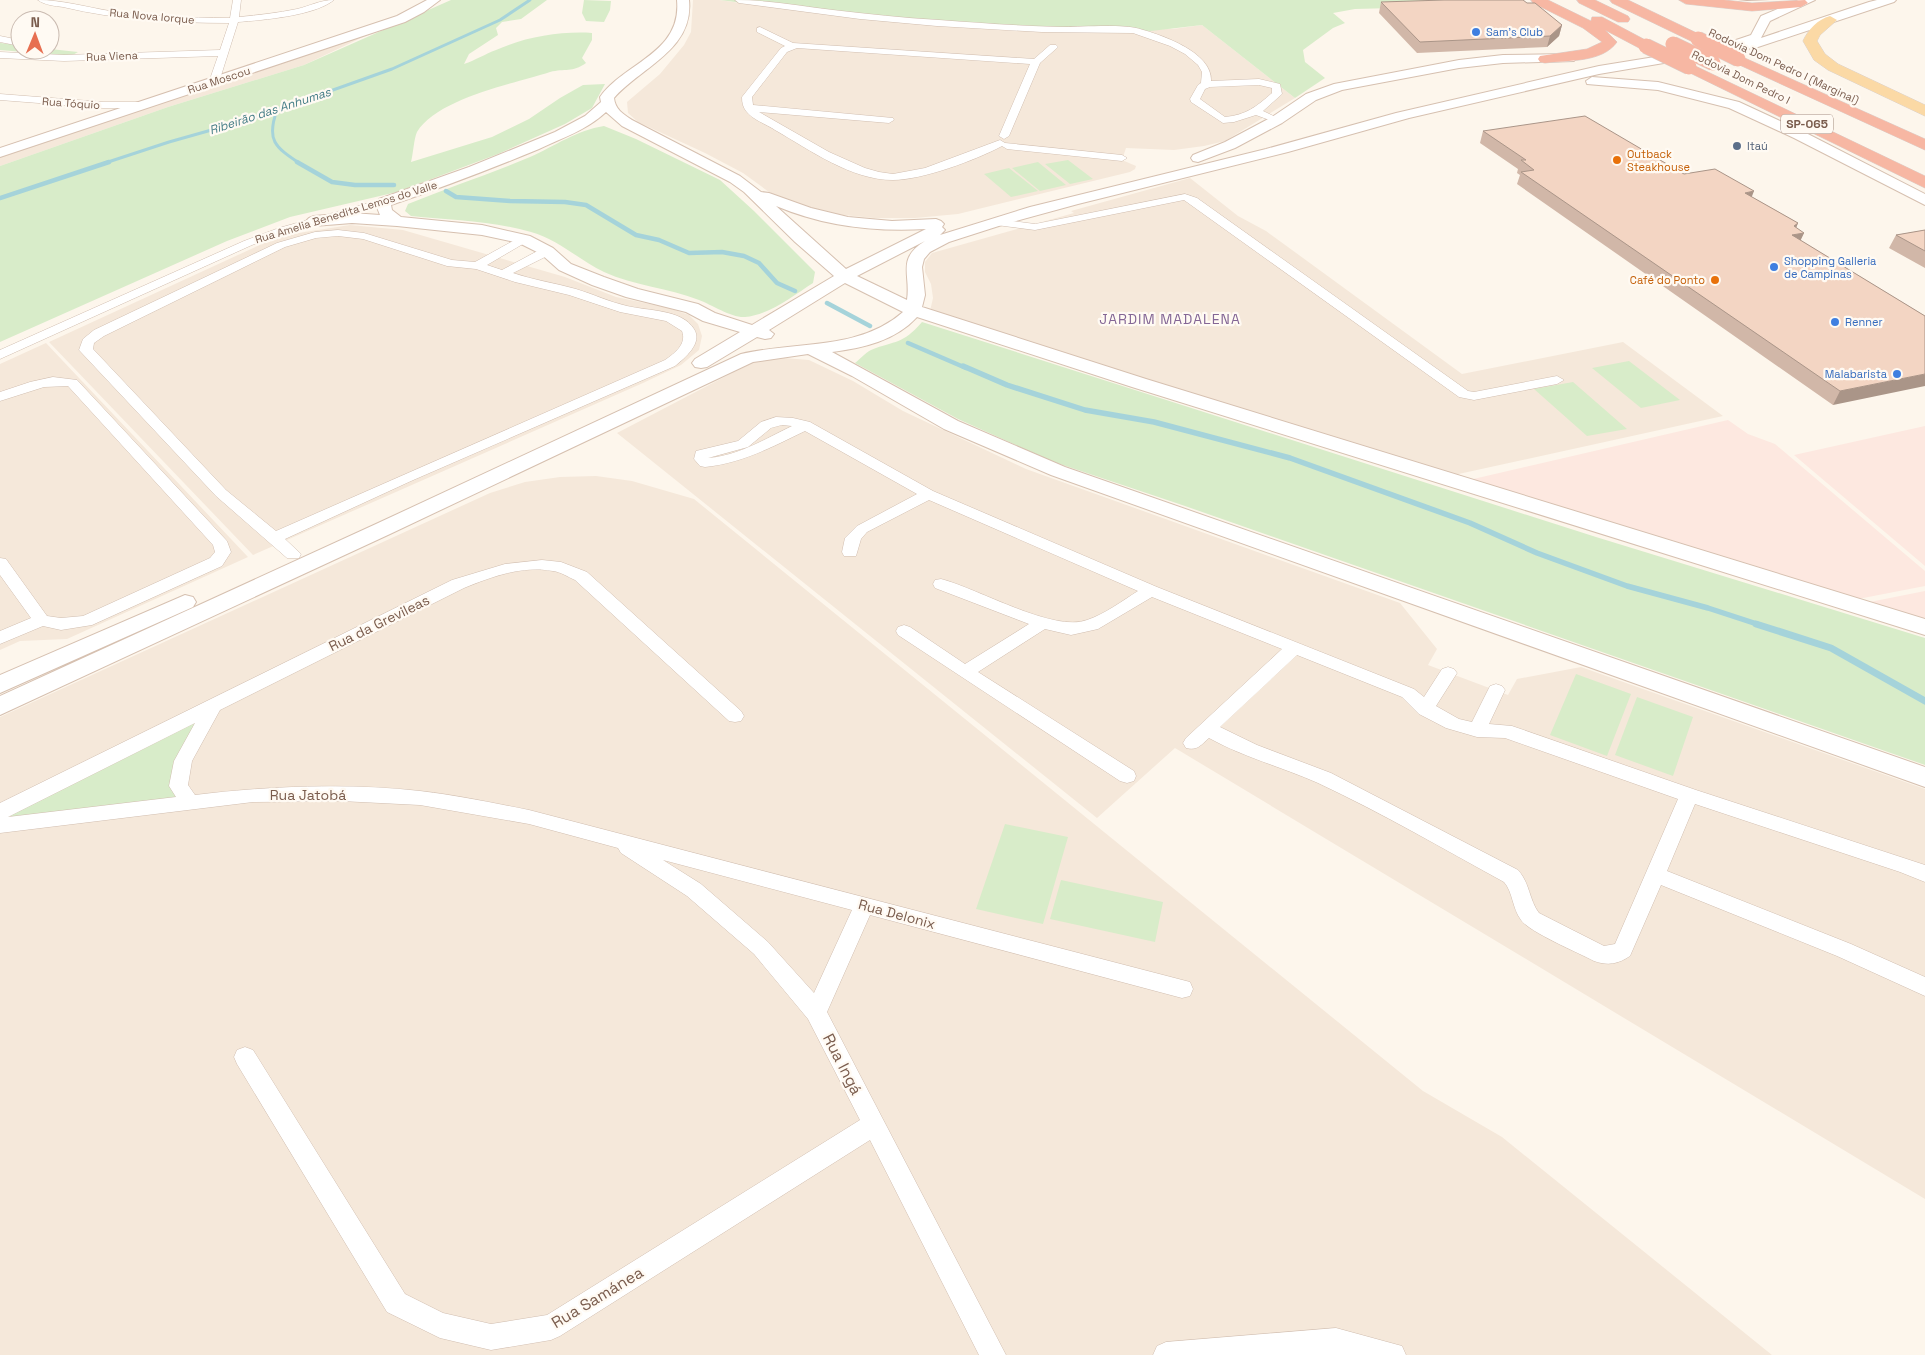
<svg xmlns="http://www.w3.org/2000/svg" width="1925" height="1355" font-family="'Space Grotesk',sans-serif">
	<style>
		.residential { fill: #f5e8da }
		.commercial { fill: #fde8e0 }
		.green { fill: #d8ecc9 }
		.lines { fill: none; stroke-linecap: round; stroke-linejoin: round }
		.stream-far3 { stroke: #a5d3da; stroke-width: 3 }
		.stream-far2 { stroke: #a5d3da; stroke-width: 4.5 }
		.stream-far1 { stroke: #a5d3da; stroke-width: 5.5 }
		.stream { stroke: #a5d3da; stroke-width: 7 }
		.street-casing { stroke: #d1beb0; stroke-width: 1 }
		.secondary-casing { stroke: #d6c0b0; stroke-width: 2 }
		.primary-casing { stroke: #dad1cd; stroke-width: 1 }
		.highway-casing { stroke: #dad1cd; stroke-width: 1 }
		.street { fill: #fff; fill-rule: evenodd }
		.secondary { fill: #fff; fill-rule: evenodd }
		.primary { fill: #fbd9a5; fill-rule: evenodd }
		.highway { fill: #f7b7a3; fill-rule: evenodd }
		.highway-bridge-casing { stroke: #dad1cd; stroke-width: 16; stroke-linecap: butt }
		.highway-bridge { stroke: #f7b7a3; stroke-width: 15 }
		.wall { fill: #d1b7a8 }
		.shaded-wall { fill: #aa9588 }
		.building { fill: #f3d5c3; stroke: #aa9588 }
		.shop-dot { fill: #3f7fe0; stroke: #fffaf3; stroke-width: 2 }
		.service-dot { fill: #5c6f8a; stroke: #fffaf3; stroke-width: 2 }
		.food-dot { fill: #e8710a; stroke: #fffaf3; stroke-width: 2 }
		.labels { text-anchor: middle; stroke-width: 4.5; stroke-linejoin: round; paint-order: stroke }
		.far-street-label { font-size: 11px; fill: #7a5c4d; stroke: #fffaf3 }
		.far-shop-label { font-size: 11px; fill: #366cbe; stroke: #fffaf3; text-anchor: start }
		.far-service-label { font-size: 11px; fill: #4e5e75; stroke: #fffaf3; text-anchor: start }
		.far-food-label { font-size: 11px; fill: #c56008; stroke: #fffaf3; text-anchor: start }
		.far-water-label { font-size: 12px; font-style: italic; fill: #437c86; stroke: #fffaf3 }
		.shield { fill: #fffaf3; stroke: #a28b7f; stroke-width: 1 }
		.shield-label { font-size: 12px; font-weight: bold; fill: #7a5c4d }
		.far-quarter-label { font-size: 14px; letter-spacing: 1px; fill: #846695; stroke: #fffaf3 }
		.street-label { font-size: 14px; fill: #7a5c4d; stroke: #fffaf3 }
		.near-street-label { font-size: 16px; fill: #7a5c4d; stroke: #fffaf3 }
	</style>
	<rect width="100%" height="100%" fill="#fdf6ec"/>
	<path class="residential" d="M693 0H719L755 5 1173 29 1202 25 1295 98 1225 141 1204 146 1174 150 1126 148 1122 160 1136 166 1135 169 1130 172 958 214 915 218H874L834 214 799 205 769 192 743 173 705 153 638 122 628 113 627 102 660 74 684 45 691 32Z
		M420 10 304 65 168 107 0 166V155Z
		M1190 178 1238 216 1266 231 1462 374 1623 342 1723 416 1454 475 1152 382 930 311 933 298 931 284 925 272V262L932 253 1074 213 1071 211Z
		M350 225 403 230 565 277 616 297 669 308 689 315 698 324 702 336 699 350 681 365 643 383 253 555 49 342 264 243 292 234Z
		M46 343 248 557 67 639 20 641 0 650V364Z
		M772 357 809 360 853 381 903 411 1026 469 1400 603 1437 649 1428 665 1508 695 1517 679 1581 667 1925 789V1199L1175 748 1097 818 617 433 755 361Z
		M596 476 632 481 694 499 1423 1091 1502 1137 1772 1355H0V717L490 493 525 482 560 477Z"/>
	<path class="commercial" d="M1728 420 1748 434 1775 444 1925 571V586L1858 599 1469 480Z
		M1925 426V566L1794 455Z
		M1925 591V619L1870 602Z"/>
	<path class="green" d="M451 0H547L521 19 502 22 496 28 498 35 469 54 464 64C476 60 485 54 496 50 525 37 561 31 592 33V40L582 58 586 63C572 73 565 68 550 72 513 84 438 98 417 132 414 138 413 155 411 162L492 137 529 119 560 98 583 85 605 84 592 108 565 124 498 154 397 192 290 217 227 241 0 342V166L168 107 304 65Z
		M584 0 611 1 610 10 604 22 586 21 582 13Z
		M720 0H1525L1509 5 1355 9 1333 13 1345 23 1333 28 1303 50 1305 62 1325 78 1295 98 1202 25 1134 33 1054 31 881 21Z
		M0 43 20 45V50L50 49 78 52 71 56 0 50Z
		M604 126 636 139 720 180 754 211 815 272 813 283C793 296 769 315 745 317 732 318 712 305 699 300 669 288 634 286 604 272 579 260 559 240 531 232 492 221 451 220 411 216L405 211 408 204C449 187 490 174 530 157 555 146 577 130 604 126Z
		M1068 160 1093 179 1070 184 1045 164Z
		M1038 162 1066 185 1040 191 1012 168Z
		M1009 168 1038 191 1011 197 984 174Z
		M922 322 1596 537 1925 638V765L1185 506 1051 461 958 419 855 363C860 359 865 353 871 350 896 340 902 345 922 322Z
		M1629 361 1680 400 1641 408 1592 368Z
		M1573 382 1627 429 1587 436 1534 389Z
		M1576 674 1631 694 1607 756 1550 735Z
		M1637 697 1693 717 1673 776 1615 755Z
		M201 718 177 758 170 787 177 798 0 820Z
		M1005 824 1068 837 1043 924 976 909Z
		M1061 880 1163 902 1155 942 1050 919Z"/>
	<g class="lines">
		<path class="stream-far3" d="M277 110C266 140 275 147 299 163
			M105 163 169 142 254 118 392 69 500 20 530 0"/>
		<path class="stream-far2" d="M297 162 332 182 355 185H394
			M446 191 456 197 510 201 565 202 586 205 636 235 659 240 689 253 722 252 744 256 759 263 777 283 795 291
			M0 198 109 162
			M827 303 870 326
			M908 343 966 368"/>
		<path class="stream-far1" d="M963 366 1007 385 1085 410 1154 422 1290 458 1470 523 1537 553 1627 586 1708 608 1760 625"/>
		<path class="stream" d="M1756 624 1831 648 1925 701"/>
		<g class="street-casing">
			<path id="street" d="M38 0C62 0 86 7 110 11 149 16 189 18 228 18H230L233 0H241L239 17C258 15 278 13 297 9 310 6 320 0 334 0 314 16 263 20 238 22L219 82 214 85 209 82 218 56 64 61 0 58V52L64 55 220 50 229 23C173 23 117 20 63 7 55 6 44 5 38 0Z
				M735 0C768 0 800 6 833 10 868 14 903 18 939 20 979 23 1020 26 1060 27 1080 27 1118 24 1136 28 1160 34 1213 52 1211 81L1259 79 1280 84 1282 94 1263 111 1282 120 1277 123 1256 115 1234 122 1223 123 1191 102 1190 99 1198 85 1201 83 1202 72 1198 65 1185 54 1170 46 1133 33 1042 32 937 26 860 19 739 3ZM1259 85 1272 88V93C1256 107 1246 115 1225 117L1200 99 1205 89 1210 87Z
				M760 27 793 43 1034 59 1050 45H1056L1058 47 1040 63 1009 136 1004 139 999 136 1030 64 797 48 787 52 752 97 753 105 893 118 894 120 889 123 759 112 829 152 865 168 879 172 893 174 925 168 1000 140 1005 143 1122 155 1127 158 1122 161 1007 149 1002 146C976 160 922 180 893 180 851 180 810 150 775 130 766 124 753 120 746 111 743 107 742 103 742 97L781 48 785 46 757 32V28Z
				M0 36 20 40V46L0 42Z
				M0 94 103 102H141L146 105 141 108H103L0 100Z
				M1185 194 1197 198 1468 391 1474 392 1557 376 1564 380 1557 384 1474 400 1459 397 1184 200 1035 230 996 225 990 222 996 219 1035 224Z
				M384 199 388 200 390 202 388 204 287 232 252 245 0 359V350L244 241 279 228Z
				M338 230 364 233 452 260 475 262 520 237H528L530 239 528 241 487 265 502 270 543 248H551L553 251 551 254 513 273C533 280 555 283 576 289 593 294 609 302 627 306 647 311 682 309 694 329 703 343 685 358 675 366L411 481 285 539 301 554 299 558H287L216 496 79 350 83 339 94 330 277 243 315 232ZM338 236 363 239 447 266 476 269 515 282 569 295 620 312 666 321 682 331C687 344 675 353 665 360L276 531 226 490 93 349 94 343 104 336 285 247 316 238Z
				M53 377 77 380 227 541 231 552 222 566 92 625 61 630 43 626 0 644V631L31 618 0 575V558L6 559 47 616 61 618 83 616 210 558 215 552 213 545 68 386 44 387 0 401V392L30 382Z
				M776 417 793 418 810 422 933 491 1157 587 1414 689 1424 697 1442 669 1448 667 1454 669 1457 673 1436 706 1459 719 1472 722 1490 686 1496 684 1502 686 1505 690 1489 724 1512 726 1696 790 1925 865V882L1900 872 1695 804 1667 871 1851 944 1925 977V996L1837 956 1661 885 1630 956C1618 964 1608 966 1594 961 1579 953 1529 932 1521 920 1512 908 1513 892 1504 882 1442 848 1382 813 1318 783 1282 767 1243 757 1209 738 1201 745 1197 751 1186 748L1183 743 1186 738 1282 649 1152 597 1098 629 1071 635 1045 629 978 672 1134 771 1136 776 1134 781 1127 783 1120 781 898 635 896 631 898 627 904 625 910 627 965 664 1029 624 935 588 933 584 935 580 941 579C977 588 1054 633 1087 620 1105 614 1122 601 1138 591L929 500 867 532 861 539 856 556H844L842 552 845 538 857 526 917 494 805 431C772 447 742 463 705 467L700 466 694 459 696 451 738 441 761 422ZM782 425 792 426C765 439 738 456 708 458L748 447 771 428ZM1297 655 1402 697 1419 714 1446 728 1477 737 1505 738 1678 799 1615 944 1604 946 1539 913C1529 900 1530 883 1518 870L1331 773 1257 745 1220 727Z
				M542 560 561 562 587 572 741 711 744 716 741 721 735 722 729 721 575 580C568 577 561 572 553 571 523 565 491 577 464 588L220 710 192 761 188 785 195 795C269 786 346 783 420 791 456 795 493 803 529 810L1190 982 1193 989 1190 996 1182 998 870 915 827 1012 1006 1355H979L870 1140 560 1336 551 1340 491 1350 440 1338 387 1312 237 1064 234 1057 237 1050 245 1047 253 1050 405 1294 443 1313 491 1324 547 1315 860 1120 808 1019 754 954 687 896 621 853 618 848 529 824 420 805 341 801 253 802 0 833V803L452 580 505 564ZM195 723 174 761 169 786 176 797 8 817ZM663 860 852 910 814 993 768 942 701 884Z
				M1336 1328 1402 1346 1406 1355H1153L1157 1346 1166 1342Z"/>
		</g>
		<g class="secondary-casing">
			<path id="secondary" d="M427 0H440L424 12 405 22 0 157V148L397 16Z
				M677 0H689C694 50 641 67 614 98 615 109 623 114 632 120L740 176 761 192 769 193 811 208 848 217 892 221 936 219 941 221 944 224 942 227 945 230 940 235 1030 207 1266 149 1396 113 1599 66 1735 44 1736 40 1751 35 1761 16 1799 0H1815L1770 21 1761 38 1869 2 1877 0H1896L1894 2 1758 47 1599 74 1409 118 1288 152 1078 204 1005 224 949 242 930 252 924 259 922 267 925 295 922 307 1146 379 1925 619V635L1132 387 917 317C895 341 863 348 832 352L958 421 1065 467 1925 767V787L1051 475 944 429 852 376 808 354 753 362 390 534 0 715V696L376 524 741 354C795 341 859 351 903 312L845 283 769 330 774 334 771 338 765 339 757 337 707 367 701 368 695 367 692 363 695 359 740 332 703 321 686 312 626 297 592 285 559 270 541 254 519 243 482 235 397 226 352 223 314 226 309 224 306 221 309 218 314 216 352 213 380 215 376 205 379 199 469 167 555 132 585 116 601 102 600 97C625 62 682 53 677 0ZM606 112 622 126 730 182 744 192 795 242 834 276 752 325 715 313 698 304 638 289 604 277 571 264 553 248 530 236 482 225 401 217 392 210 391 205C441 188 491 169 539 149 562 138 587 130 606 112ZM776 206C823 226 875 232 926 229L846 269ZM925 241C896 259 911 274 907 300L857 276Z
				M1570 54 1576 58 1574 61 1503 63 1459 68 1342 90 1316 100 1282 123 1235 148 1198 162 1193 161 1191 158 1193 155 1225 142 1272 117 1306 94 1334 84 1459 60 1503 55Z
				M1592 77 1658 82 1739 102 1804 132 1925 194V205L1794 138 1729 108 1658 90 1587 84 1586 81Z
				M185 595 193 597 196 602 193 607 0 693V675Z"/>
		</g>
		<g class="primary-casing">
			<path id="primary" d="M1830 16 1837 20 1820 35 1817 41 1825 54 1838 64 1925 105V116L1828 70 1814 60 1803 41C1808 30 1818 19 1830 16Z"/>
		</g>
		<g class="highway-casing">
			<path id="highway" d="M1531 0H1548L1591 21 1592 17H1602L1651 43 1653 46 1651 49H1641L1605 30 1617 42C1602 63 1568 60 1545 63L1540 62 1538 59 1540 56 1587 49 1602 42 1583 28 1533 3Z
				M1577 0H1595L1628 16 1630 19 1628 22H1618L1579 3Z
				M1610 0H1628L1703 36 1705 39 1698 43 1693 42 1612 3Z
				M1679 0H1724L1752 3 1805 0 1808 3 1801 7 1752 11 1686 4Z
				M1738 55 1925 139V150L1733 62 1731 59 1733 56Z
				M1689 63 1925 176V188L1684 70 1682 67 1684 64Z"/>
		</g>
		<use href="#street" class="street"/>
		<use href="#secondary" class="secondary"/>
		<use href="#primary" class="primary"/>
		<use href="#highway" class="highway"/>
		<g class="highway-bridge-casing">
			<path id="highway-bridge" d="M1698 39 1738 59
				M1673 44 1713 63
				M1646 46 1689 67"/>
		</g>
		<use href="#highway-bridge" class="highway-bridge"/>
	</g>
	<path class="wall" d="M1738 0H1770L1747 1Z
		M1381 2 1527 3 1562 25 1559 36 1547 47 1417 53 1379 13Z
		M1483 131 1684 174 1752 197 1798 223 1796 228 1804 233 1800 240 1925 316 1833 405 1517 184 1520 175 1517 173 1518 169 1480 143Z
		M1925 230V268L1889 248 1896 235Z"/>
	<path class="shaded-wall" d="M1562 25 1559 36 1547 47 1550 36Z
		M1754 191 1749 204 1745 193Z
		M1798 223 1793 235 1804 233 1798 246 1791 237 1794 226Z
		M1925 374V386L1833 405 1840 391Z"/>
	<path class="building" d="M1444 0H1523L1527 3H1535L1562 25 1550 36 1420 42 1381 2Z
		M1585 116 1684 174 1715 169 1754 191 1745 193 1798 223 1794 226 1804 233 1792 235 1925 316V374L1840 391 1521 172 1534 170 1521 160H1526L1483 131Z
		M1925 230V251L1896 235Z"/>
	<g class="shop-dot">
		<circle cx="1476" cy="32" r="5"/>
		<circle cx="1774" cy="267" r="5"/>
		<circle cx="1835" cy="322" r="5"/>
		<circle cx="1897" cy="374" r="5"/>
	</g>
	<circle class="service-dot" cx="1737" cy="146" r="5"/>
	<g class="food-dot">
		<circle cx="1617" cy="160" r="5"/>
		<circle cx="1715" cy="280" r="5"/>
	</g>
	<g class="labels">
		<g class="far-street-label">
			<text transform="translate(152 16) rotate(5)" y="4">Rua Nova Iorque</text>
			<text transform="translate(112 56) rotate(-2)" y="4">Rua Viena</text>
			<text transform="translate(1784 66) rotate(25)" y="4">Rodovia Dom Pedro I (Marginal)</text>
			<text transform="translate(1741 77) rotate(26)" y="4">Rodovia Dom Pedro I</text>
			<text transform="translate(219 80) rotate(-18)" y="4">Rua Moscou</text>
			<text transform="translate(71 103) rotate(4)" y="4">Rua Tóquio</text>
			<text transform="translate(346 212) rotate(-17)" y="4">Rua Amelia Benedita Lemos do Valle</text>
		</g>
		<g class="far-shop-label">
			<text x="1486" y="36">Sam's Club</text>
			<text x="1784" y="265">Shopping Galleria<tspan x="1784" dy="13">de Campinas</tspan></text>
			<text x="1845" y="326">Renner</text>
			<text x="1887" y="378" text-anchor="end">Malabarista</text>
		</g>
		<g class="far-service-label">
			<text x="1747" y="150">Itaú</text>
		</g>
		<g class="far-food-label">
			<text x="1627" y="158">Outback<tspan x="1627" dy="13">Steakhouse</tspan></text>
			<text x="1705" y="284" text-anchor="end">Café do Ponto</text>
		</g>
		<g class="far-water-label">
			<text transform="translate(270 111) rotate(-18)" y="4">Ribeirão das Anhumas</text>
		</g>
		<rect class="shield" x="1781" y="114.5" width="52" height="19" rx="4"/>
		<g class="shield-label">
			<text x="1807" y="128">SP-065</text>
		</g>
		<g class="far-quarter-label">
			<text x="1170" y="324">JARDIM MADALENA</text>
		</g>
		<g class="street-label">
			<text transform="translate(379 623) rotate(-26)" y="5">Rua da Grevileas</text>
			<text x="308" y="800">Rua Jatobá</text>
			<text transform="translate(897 914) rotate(15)" y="5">Rua Delonix</text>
		</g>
		<g class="near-street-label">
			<text transform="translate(843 1064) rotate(63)" y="6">Rua Ingá</text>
			<text transform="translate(597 1297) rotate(-31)" y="6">Rua Samánea</text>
		</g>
	</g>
	<g transform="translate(35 35) rotate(1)"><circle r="24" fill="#fffaf3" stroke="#cabbb1"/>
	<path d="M0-4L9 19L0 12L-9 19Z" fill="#e76f51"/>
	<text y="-8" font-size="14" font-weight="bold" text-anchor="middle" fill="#7a5c4d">N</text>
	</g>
</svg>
